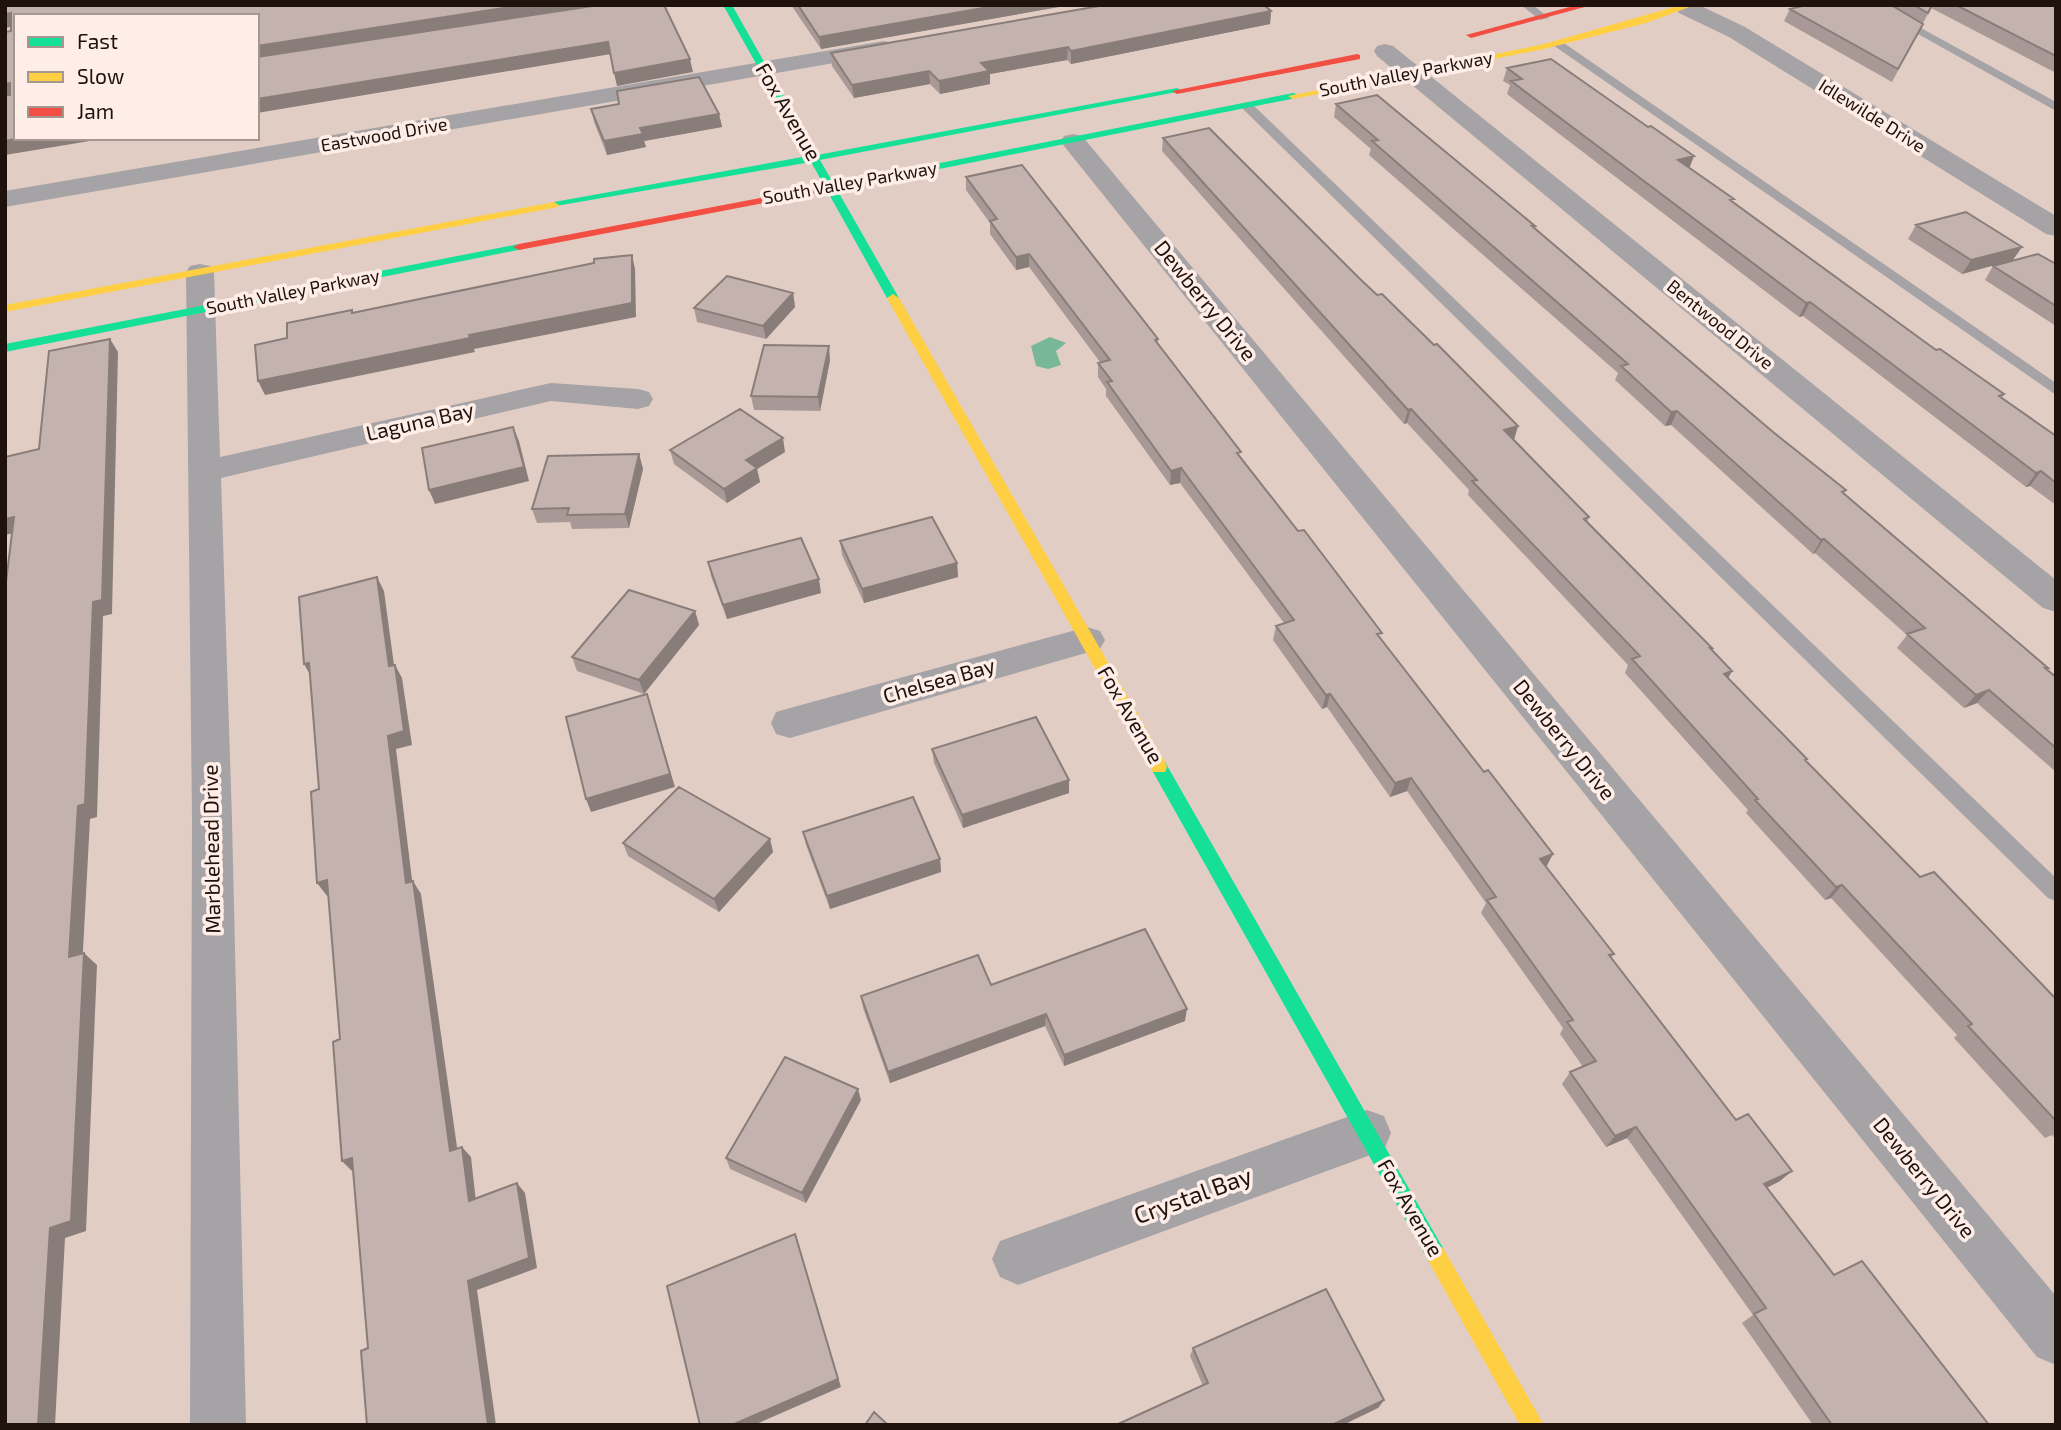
<svg xmlns="http://www.w3.org/2000/svg" width="2061" height="1430" font-family="'Exo 2',sans-serif">
	<style>
		.water { fill: #78b898 }
		.lines { fill: none; stroke-linecap: round; stroke-linejoin: round }
		.lane { fill: #a6a3a6; fill-rule: evenodd }
		.street { fill: #a6a3a6; fill-rule: evenodd }
		.fast { fill: #16e098; fill-rule: evenodd }
		.slow { fill: #ffcf43; fill-rule: evenodd }
		.jam { fill: #f24e42; fill-rule: evenodd }
		.wall { fill: #a99996 }
		.shaded-wall { fill: #897d7a }
		.building { fill: #c4b2ae; stroke: #897d7a; stroke-width: 2 }
		.labels { text-anchor: middle; stroke-width: 7; stroke-linejoin: round; paint-order: stroke }
		.far-street-label { font-size: 18px; fill: #1f110c; stroke: #ffeee8 }
		.street-label { font-size: 21px; fill: #1f110c; stroke: #ffeee8 }
		.near-street-label { font-size: 24px; fill: #1f110c; stroke: #ffeee8 }
	</style>
	<rect width="100%" height="100%" fill="#e2cdc5"/>
	<path class="water" d="M1050 337 1066 343 1056 351 1061 365 1048 369 1036 366 1031 346Z"/>
	<g class="lines">
		<path class="lane" d="M1521 5H1533L1549 18 1540 20Z
			M1866 5H1879L2056 102V111Z
			M1553 41H1561L2056 383V395L1553 45Z
			M1247 102 1251 103 2056 878V901L2048 898 1243 109 1241 106Z"/>
		<path class="street" d="M1678 5H1699L1745 27 2056 216V236L2046 234 1729 37 1679 13 1676 8Z
			M884 41 892 43 895 48 892 53 5 207V191Z
			M1385 44 1393 46 2056 580V612L2043 608 1377 56 1374 51 1377 46Z
			M1073 134 1082 136 2056 1296V1365L2037 1357 1064 146 1061 141 1064 136Z
			M200 264 210 266 214 272 220 457 551 383 638 389 649 392 653 399 649 406 638 409 551 401 221 478 232 820 246 1425H190L192 820 186 272 190 266Z
			M1087 627 1100 631 1105 640 1100 649 790 738 776 734 771 723 776 712 790 708Z
			M1367 1110 1384 1116 1391 1133 1384 1150 1018 1285 1000 1277 992 1259 1000 1241Z"/>
		<path class="fast" d="M723 5H732L817 155 1177 88 1182 91 820 160 899 298 893 302 887 298 811 162 550 207 549 205 554 202 808 156Z
			M1293 93 1296 94V98L844 188 839 185 844 182Z
			M519 244 523 245V249L5 352V344Z
			M1159 761 1165 762 1443 1248 1446 1255 1443 1262 1436 1265 1429 1262 1153 772 1151 767 1153 762Z"/>
		<path class="slow" d="M1681 5H1695L1646 23 1544 49 1293 99 1288 96 1544 44Z
			M554 202 559 205 558 207 5 312V305Z
			M893 294 899 298 1165 762 1167 767 1165 772H1153L887 298Z
			M1436 1245 1443 1248 1544 1425H1520L1429 1262 1426 1255 1429 1248Z"/>
		<path class="jam" d="M1577 5H1592L1471 38 1466 35Z
			M1357 54 1360 55V59L1177 94 1172 91Z
			M844 182 849 185 848 187 519 250 513 247 519 244Z"/>
	</g>
	<path class="wall" d="M791 5H1070L821 49Z
		M1806 5H2056V73L1931 8 1892 82 1784 21 1790 9Z
		M1271 11 1270 24 1071 64 1067 60 990 74V84L940 94 930 84 854 98 832 66 831 53Z
		M1507 68 1690 168 1733 202 1936 350 2004 394 2002 398 2056 436V505L2030 486 2026 487 1803 316 1799 317 1507 94 1510 85 1503 81Z
		M1336 104 1534 228 1773 432 1846 490 1844 494 2048 668 2046 669 2056 677V772L1977 703 1964 708 1897 648 1907 635 1815 553 1813 554 1671 425 1665 426 1615 380 1618 373 1369 155 1371 149 1334 117Z
		M591 109 719 114 722 127 644 141 646 147 607 155 594 122Z
		M1163 138 1359 278 1434 345 1518 426 1514 439 1589 517 1587 522 1712 648 1711 650 1732 671 1728 678 1806 761 1920 877 2056 999V1139L2052 1135 2045 1138 1954 1038 1957 1035 1831 898 1825 900 1746 813 1748 810 1625 673 1628 665 1468 495 1469 490 1407 423 1404 424 1162 151Z
		M966 177 1158 339V343L1241 457 1484 772 1553 854 1546 867 1614 954 1611 958 1780 1181 1767 1188 1834 1275 1989 1425H1813L1742 1323 1753 1315 1627 1138 1606 1147 1562 1084 1570 1072 1583 1067 1560 1034 1563 1028 1481 913 1486 903 1407 791 1390 797 1327 707 1322 709 1273 640 1276 626 1284 623 1180 483 1170 485 1106 396V389L1098 377V363L1100 362 1029 267 1016 270 990 234V223L966 190Z
		M1916 225 2013 260 1962 274 1908 239Z
		M2056 264V326L1985 280 1993 266Z
		M793 293 795 307 766 339 697 322 694 308Z
		M830 360 820 411 754 410 751 396Z
		M670 450 785 452 757 469 760 482 727 503 674 464Z
		M639 454 643 469 629 528 572 529 570 522 537 523 532 509Z
		M840 541 957 563 958 577 864 603 842 555Z
		M708 562 821 593 727 619 711 576Z
		M695 611 699 625 644 694 577 671 572 657Z
		M932 749 1069 780V793L963 828 934 763Z
		M803 832 940 859 941 872 830 909 806 845Z
		M770 839 773 852 719 912 628 856 623 843Z
		M991 985 1185 1021 1064 1066 1045 1026 890 1083 863 1008 861 996Z
		M861 1100 806 1203 730 1169 726 1158Z
		M1193 1348 1384 1400 1378 1408 1203 1386 1190 1356Z"/>
	<path class="shaded-wall" d="M523 5H606L257 60V46Z
		M1000 5H1070L821 49 819 37Z
		M1271 11 1270 24 1071 64V51Z
		M11 13 16 26 5 28V14Z
		M608 42 611 54 257 113V99Z
		M1068 47 1067 60 990 74V84L940 94 939 81 981 63Z
		M690 59 693 72 617 86 614 73Z
		M929 71 930 84 854 98 852 85Z
		M10 83 16 93 5 98V84Z
		M719 114 722 127 644 141 646 147 607 155 604 141 640 128Z
		M20 138H108L5 155V141Z
		M1694 156 1689 169 1678 160Z
		M2022 247 2013 260 1962 274 1971 260Z
		M1029 254V267L1016 270V257Z
		M632 255 635 269 636 317 474 349 475 352 265 395 258 381 469 335Z
		M793 293 795 307 766 339 763 326Z
		M1810 302 1803 316 1799 317 1806 303Z
		M110 339 118 352 112 614 103 616 97 817 90 819 82 969 69 957 78 806Z
		M829 346 830 360 820 411 818 397Z
		M1411 409 1407 423 1404 424 1408 410Z
		M1677 411 1671 425 1665 426 1671 412Z
		M1518 426 1514 440 1504 430Z
		M513 427 519 441 529 481 435 504 429 490Z
		M783 438 785 452 757 469 760 482 727 503 724 489 746 460Z
		M639 454 643 469 629 528 625 514Z
		M1181 468 1180 483 1170 485 1171 471Z
		M2041 471 2030 486 2026 487 2036 473Z
		M14 517 24 531 5 535V519Z
		M1824 539 1815 553 1813 554 1821 540Z
		M957 563 958 577 864 603 862 589Z
		M377 577 384 591 396 680 389 666Z
		M819 579 821 593 727 619 723 605Z
		M695 611 699 625 644 694 639 680Z
		M309 663 312 678 304 664Z
		M395 665 402 678 412 745 396 749 414 896 406 883 388 736Z
		M1732 671 1724 685V674Z
		M1989 690 1977 703 1964 708 1976 695Z
		M1330 694 1327 707 1322 709 1326 695Z
		M651 708 675 787 591 812 586 799Z
		M1411 778 1407 791 1390 797 1395 783Z
		M1069 780V793L963 828 962 815Z
		M770 839 773 852 719 912 714 899Z
		M1553 854 1546 867 1540 859Z
		M940 859 941 872 830 909 827 896Z
		M327 880 336 893 327 896 317 883Z
		M413 881 421 894 459 1161 450 1151Z
		M1842 885 1831 898 1825 900 1836 887Z
		M84 953 97 965 86 1231 65 1238 55 1425H38L50 1228Z
		M1187 1009 1185 1021 1064 1066V1055Z
		M1046 1014 1045 1026 890 1083 888 1072Z
		M858 1089 861 1100 806 1203 802 1193Z
		M1636 1127 1627 1138 1606 1147 1615 1136Z
		M462 1147 471 1157 477 1211 469 1201Z
		M352 1158 353 1172 342 1161Z
		M1792 1171 1780 1181 1753 1194 1764 1184Z
		M517 1183 525 1193 537 1268 477 1290 496 1425H488L468 1281Z
		M795 1234 841 1387 754 1425H732Z
		M1384 1400 1378 1408 1343 1425H1332Z"/>
	<path class="building" d="M5 5 186 6 523 5 257 46V16H16V138H20L5 141V95H10V83L5 84V32L11 31V13L5 14Z
		M599 5H664L690 59 614 73 608 42 257 99V57Z
		M798 5H1000L819 37Z
		M1105 5H1264L1271 11 1071 51 1068 47 981 63 989 71 939 81 929 71 852 85 831 53Z
		M1806 5H1891L1923 24 1898 69 1790 9Z
		M1914 5H1932L1928 13Z
		M1956 5H2056V56Z
		M1551 59 1648 127 1651 126 1694 156 1678 160 1734 199 1730 200 1936 350 1940 349 2004 394 1999 396 2056 436V483L2041 471 2036 473 1810 302 1806 303 1511 81 1522 79 1507 68Z
		M699 77 719 114 640 128 643 134 604 141 591 109 619 104 617 91Z
		M1377 95 1535 226H1532L1773 432 1846 490 1842 492 2048 668H2045L2056 677V748L1989 690 1976 695 1907 634 1925 628 1824 539 1821 540 1677 411 1671 412 1621 366 1628 364 1372 141 1378 140 1336 104Z
		M1209 128 1359 278 1377 295 1382 294 1434 345 1437 344 1518 426 1504 430 1589 517 1584 519 1712 648H1710L1732 671 1724 674 1807 759 1805 760 1920 877 1934 872 2056 999V1121L1968 1026 1972 1024 1842 885 1836 887 1755 800 1758 799 1632 659 1640 656 1472 481 1477 480 1411 409 1408 410 1163 138Z
		M1022 165 1158 339 1155 340 1241 452 1237 453 1298 531 1304 530 1382 633 1377 634 1484 772 1488 770 1553 854 1540 859 1614 954 1609 955 1736 1120 1748 1114 1792 1171 1764 1184 1834 1275 1862 1261 1989 1425H1832L1754 1314 1766 1308 1636 1127 1615 1136 1570 1072 1596 1061 1567 1022 1573 1020 1487 900 1496 897 1411 778 1395 783 1330 694 1326 695 1276 626 1294 620 1181 468 1171 471 1107 382 1112 381 1098 363 1110 360 1029 254 1016 257 990 221 997 219 966 177Z
		M1966 212 2022 247 1971 260 1916 225Z
		M2038 254 2056 264V306L1993 266Z
		M632 255V303L469 335 470 338 258 381 255 345 287 338V323L352 310V313L594 263V259Z
		M727 276 793 293 763 326 694 308Z
		M110 339 102 600 93 602 85 804 78 806 69 957 84 953 71 1221 50 1228 38 1425H5V590L14 517 5 519V457L39 449 49 351Z
		M764 345 829 346 818 397 751 396Z
		M740 409 783 438 746 460 757 468 724 489 670 450Z
		M513 427 524 467 429 490 422 448Z
		M639 454 625 514 567 515 569 508 532 509 548 456Z
		M932 517 957 563 862 589 840 541Z
		M801 538 819 579 723 605 708 562Z
		M377 577 389 666 395 665 404 731 388 736 406 883 413 881 450 1151 462 1147 469 1201 517 1183 529 1258 468 1281 488 1425H367L361 1351 368 1348 352 1158 342 1161 333 1042 340 1039 327 880 317 883 311 792 319 789 309 663 304 664 299 597Z
		M629 590 695 611 639 680 572 657Z
		M647 694 670 774 586 799 566 717Z
		M1036 717 1069 780 962 815 932 749Z
		M679 787 770 839 714 899 623 843Z
		M913 797 940 859 827 896 803 832Z
		M1145 929 1187 1009 1064 1055 1046 1014 888 1072 861 996 978 955 991 985Z
		M785 1057 858 1089 802 1193 726 1158Z
		M795 1234 838 1379 732 1425H700L667 1286Z
		M1326 1289 1384 1400 1332 1425H1116L1208 1383 1193 1348Z
		M874 1412 888 1425H865Z"/>
	<g class="labels">
		<g class="far-street-label">
			<text transform="translate(1406 74) rotate(-11)" y="6">South Valley Parkway</text>
			<text transform="translate(1872 116) rotate(32)" y="6">Idlewilde Drive</text>
			<text transform="translate(384 135) rotate(-10)" y="6">Eastwood Drive</text>
			<text transform="translate(850 183) rotate(-10)" y="6">South Valley Parkway</text>
			<text transform="translate(293 292) rotate(-11)" y="6">South Valley Parkway</text>
			<text transform="translate(1720 325) rotate(39)" y="6">Bentwood Drive</text>
		</g>
		<g class="street-label">
			<text transform="translate(788 112) rotate(60)" y="7">Fox Avenue</text>
			<text transform="translate(1205 301) rotate(51)" y="7">Dewberry Drive</text>
			<text transform="translate(420 422) rotate(-13)" y="7">Laguna Bay</text>
			<text transform="translate(939 681) rotate(-16)" y="7">Chelsea Bay</text>
			<text transform="translate(1130 715) rotate(60)" y="7">Fox Avenue</text>
			<text transform="translate(1564 740) rotate(51)" y="7">Dewberry Drive</text>
			<text transform="translate(212 849) rotate(-91)" y="7">Marblehead Drive</text>
			<text transform="translate(1924 1178) rotate(51)" y="7">Dewberry Drive</text>
			<text transform="translate(1410 1208) rotate(60)" y="7">Fox Avenue</text>
		</g>
		<g class="near-street-label">
			<text transform="translate(1193 1196) rotate(-20)" y="8">Crystal Bay</text>
		</g>
	</g>
	<rect width="2061" height="1430" fill="none" stroke="#1f110c" stroke-width="14"/>
	<rect x="14" y="14" width="245" height="126" fill="#ffeee8" stroke="#a59690" stroke-width="2"/>
	<rect x="28" y="37" width="35" height="10" fill="#16e098" stroke="#a59690" stroke-width="2"/>
	<text x="77" y="49" font-size="21" fill="#1f110c">Fast</text>
	<rect x="28" y="72" width="35" height="10" fill="#ffcf43" stroke="#a59690" stroke-width="2"/>
	<text x="77" y="84" font-size="21" fill="#1f110c">Slow</text>
	<rect x="28" y="107" width="35" height="10" fill="#f24e42" stroke="#a59690" stroke-width="2"/>
	<text x="77" y="119" font-size="21" fill="#1f110c">Jam</text>
</svg>
